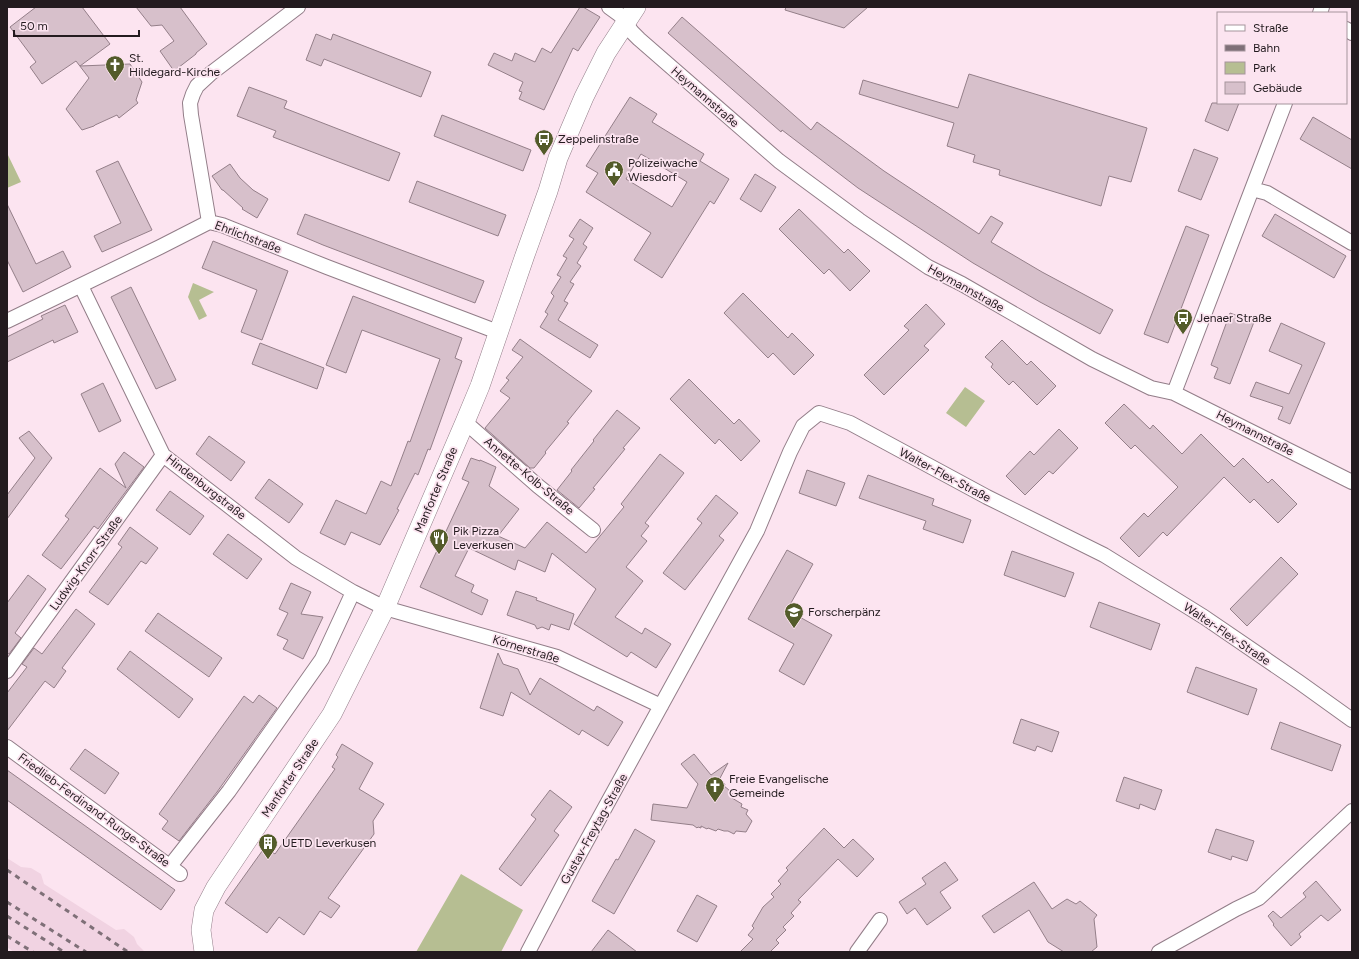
<svg xmlns="http://www.w3.org/2000/svg" width="1359" height="959" font-family="Figtree,sans-serif">
	<style>
		.built { fill: #f1d3e2 }
		.green { fill: #b6be92 }
		.building { fill: #d7c0cb; stroke: #947f89; fill-rule: evenodd }
		.lines { fill: none; stroke-linecap: round; stroke-linejoin: round }
		.street-casing { stroke: #927d88; stroke-width: 16 }
		.secondary-casing { stroke: #927d88; stroke-width: 20 }
		.street { stroke: #fff; stroke-width: 14 }
		.secondary { stroke: #fff; stroke-width: 19 }
		.rail { stroke: #7f7078; stroke-width: 3; stroke-dasharray: 5 5; stroke-linecap: butt }
		.labels { text-anchor: middle; stroke-width: 3.5; stroke-linejoin: round; paint-order: stroke }
		.poi-label { font-size: 12px; fill: #231b1f; stroke: #fce4f0; text-anchor: start }
		.street-label { font-size: 12px; fill: #231b1f; stroke: #fce4f0 }
	</style>
	<rect width="100%" height="100%" fill="#fce4f0"/>
	<path class="built" d="M7 858 21 867 31 868 41 874 44 884 116 930 124 929 134 937 137 944 145 952H14L7 947Z"/>
	<path class="green" d="M7 153 21 182 7 188Z
		M193 283 214 292 199 300 207 316 199 320 188 297Z
		M965 387 985 401 966 427 946 413Z
		M461 874 523 910 501 952H416Z"/>
	<path class="building" d="M36 7H82L110 44 80 66 130 64 142 82 136 100 138 103 119 118 117 115 95 125 94 126 82 130 66 109 89 78 76 61 42 84 30 67 36 62 10 27Z
		M136 7H180L207 44 196 53V54L174 71 160 51 174 41 162 25 151 26Z
		M580 7H583L600 17 578 51 573 48 544 110 519 99 522 92 519 91 523 82 488 65 494 53 512 61 515 53 535 62 542 48 551 53Z
		M786 7H868L844 28 785 10Z
		M682 17 811 130 817 122 884 171 979 234 991 216 1003 223 991 242 1042 272 1113 310 1100 334 1040 302 973 263 858 188 782 130 781 132 668 33Z
		M316 34 331 40 333 34 431 72 421 97 324 59 321 66 306 60Z
		M969 74 1147 128 1131 182 1109 176 1101 206 999 175 1000 170 973 162 975 155 947 146 954 123 859 94 863 80 958 108Z
		M249 87 287 101 284 108 400 153 389 181 273 137 276 131 237 116Z
		M630 97 657 114 652 122 704 154 700 161 729 179 714 204 710 201 662 278 634 260 651 233 586 192 598 173 586 166ZM641 154 687 182 672 207 626 179Z
		M1212 103H1239L1228 131 1205 121Z
		M442 115 531 150 523 171 434 136Z
		M1313 117 1352 140V169L1300 139Z
		M1194 149 1218 158 1201 200 1178 191Z
		M118 161 152 230 102 252 94 236 121 223 96 171Z
		M230 164 240 178 253 190 268 199 257 218 242 209 243 208 223 190H222L212 176Z
		M755 174 776 187 761 212 740 199Z
		M417 181 506 215 498 236 409 202Z
		M7 204 36 264 63 251 71 267 23 292 7 260Z
		M799 209 844 253 848 249 870 271 850 291 829 269 824 274 779 229Z
		M305 214 484 281 475 303 323 245 297 234Z
		M1275 214 1346 256 1334 278 1262 236Z
		M580 219 593 228 583 244 587 247 577 263 581 266 570 282 574 284 564 301 568 303 558 320 598 345 590 358 540 327 548 314 545 312 554 296 551 293 561 277 557 275 567 258 563 256 574 239 569 236Z
		M1186 226 1209 235 1168 343 1144 334Z
		M213 241 288 271 262 340 241 332 257 290 202 268Z
		M131 287 176 380 156 389 111 297Z
		M743 293 788 338 792 333 814 355 794 375 773 353 768 358 724 313Z
		M353 296 462 338 455 358 462 361 430 450 428 449 418 475 415 473 397 509 399 510 380 545 351 532 345 545 320 533 336 500 366 514 381 481 391 486 408 441 410 442 440 359 362 330 346 373 326 365Z
		M926 304 945 324 924 346 929 350 884 395 864 375 909 330 904 326Z
		M65 305 78 332 54 343 53 340 7 362V337L43 319 41 316Z
		M1230 313 1254 322 1230 384 1214 378 1218 368 1211 365Z
		M1281 323 1325 343 1290 424 1278 419 1283 407 1250 396 1256 382 1289 394 1302 365 1269 351Z
		M520 339 592 391 567 422 569 423 545 452 546 453 534 468H530L485 428 510 398 500 391 509 380 506 378 523 357 512 350Z
		M1002 340 1027 365 1031 361 1056 386 1037 405 1013 381 1009 385 991 367 993 364 985 357Z
		M260 343 324 368 317 389 252 364Z
		M689 379 734 424 739 419 760 441 741 461 719 439 715 444 670 399Z
		M103 383 121 421 99 432 81 394Z
		M1124 404 1150 429 1153 425 1182 454 1201 434 1234 467 1243 458 1268 483 1272 479 1297 504 1278 523 1254 499 1250 503 1224 477 1167 536 1163 532 1139 557 1120 538 1144 513 1148 517 1178 487 1135 445 1131 449 1105 423Z
		M617 410 640 428 623 448 625 449 593 488 595 489 579 508 557 490 572 471 571 470 594 441 593 440Z
		M1059 429 1078 448 1053 474 1049 471 1025 495 1006 476 1030 451 1034 455Z
		M29 431 52 458 7 519V495L35 458 19 438Z
		M209 436 245 462 231 481 196 454Z
		M124 452 144 467 98 529 94 526 61 569 42 555 69 519 65 516 100 468 126 488 115 464Z
		M660 454 684 473 645 523 649 526 641 536 647 541 626 567 643 581 615 617 642 634 645 628 671 644 656 668 631 652 627 657 574 624 596 589 552 553 545 572 518 560 515 570 469 548 455 576 474 585 471 592 488 600 482 615 420 587 469 482 462 479 471 458 480 461V460L496 467 489 486 519 509 498 536 525 548 547 522 586 553 624 507 621 504Z
		M807 470 845 483 836 506 799 493Z
		M868 475 934 499 932 505 971 520 963 543 923 529 926 521 859 498Z
		M269 479 303 504 289 523 255 498Z
		M170 491 204 516 190 535 156 510Z
		M716 495 738 513 719 536 724 540 685 590 663 573 702 523 697 519Z
		M130 527 158 548 146 564 141 561 108 605 89 592 122 547 118 544Z
		M228 534 262 559 247 579 213 554Z
		M787 550 813 564 787 610 832 635 804 685 779 671 794 644 748 619Z
		M1012 551 1074 573 1065 597 1004 575Z
		M1281 557 1298 574 1247 626 1230 609Z
		M28 575 46 589 15 633 21 638 9 654 7 653V603Z
		M291 583 311 592 301 614 323 617 303 659 283 649 288 640 277 635 288 613 279 609Z
		M516 591 537 598 536 600 574 614 569 630 551 624 549 630 542 627 537 629 535 625 507 615Z
		M1099 602 1160 624 1151 650 1090 627Z
		M76 609 95 624 62 668 66 671 54 688 45 681 7 731V693L27 667 22 664 34 648 42 654Z
		M158 613 222 658 209 677 145 631Z
		M130 651 193 699 179 718 117 669Z
		M498 653 503 664 518 669 530 695 540 678 594 711 597 706 623 722 608 746 582 730 579 735 511 692 503 716 480 708Z
		M1196 667 1257 689 1248 715 1187 692Z
		M259 695 277 708 217 792 179 841 162 829 168 821 159 814 244 696 253 703Z
		M1021 719 1059 732 1052 752 1037 746 1035 751 1013 743Z
		M1280 722 1341 745 1332 771 1271 749Z
		M342 744 373 763 359 789 384 804 373 821 374 834 328 898 340 906 331 918 320 911 304 935 279 917 267 933 225 903 265 847 275 854 335 769 332 767 338 757 336 755Z
		M85 749 119 773 105 794 70 769Z
		M694 754 711 775 728 763 719 780 723 782 722 783 725 784 724 786 729 790 728 791 733 794 732 798 742 804 741 807 748 810 746 814 752 821 746 832 736 831 734 834 728 831H724L718 829 716 831 708 828 707 829 701 826V828L698 827 697 828 693 825 651 820 653 804 687 808 698 784 681 764Z
		M7 770 175 890 161 910 7 800Z
		M1124 777 1162 790 1155 810 1140 804 1139 809 1116 801Z
		M550 790 572 807 554 831 559 835 521 886 499 869 536 819 531 815Z
		M824 828 844 848 853 839 874 859 857 877 838 859 798 900 801 902 791 913 794 916 783 927 786 930 776 940 779 943 770 952H740L753 939 748 935 754 928 752 926 763 907 774 897 771 894 781 884 778 881 788 870 786 868Z
		M635 829 655 841 614 914 592 901 616 859 618 860Z
		M1216 829 1254 841 1247 861 1232 856 1231 860 1208 852Z
		M945 862 958 880 940 892 951 908 927 925 915 908 907 914 899 902 926 884 922 878Z
		M1316 881 1341 910 1328 921 1321 915 1299 934 1301 937 1291 946 1273 925 1274 924 1268 916 1273 911 1281 918 1306 897 1303 893Z
		M1034 882 1052 909 1067 899 1076 904 1080 901 1097 915 1094 919 1097 947 1091 952H1064L1048 942 1029 910 994 933 982 916Z
		M697 895 717 906 697 942 677 931Z
		M608 930 637 952H591Z"/>
	<g class="lines">
		<g class="street-casing">
			<path id="street" d="M609 7 620 15 632 32 639 39 779 161 859 220 928 267 962 284 1092 359 1151 388 1174 393 1352 482
				M1320 13 1322 7
				M1346 29 1352 33
				M1252 189 1267 193 1352 243
				M209 222 191 115 190 103 193 94 197 86 210 74 298 7
				M81 286 163 455 296 558 353 592 385 608 557 657 661 706
				M7 321 160 247 209 222 222 225 327 267 498 332
				M1174 393 1285 103
				M465 422 538 486 593 530
				M7 671 163 455
				M7 747 180 874
				M170 866 229 791 322 659 353 592
				M528 952 574 864 757 531 790 452 803 426 819 413 850 423 987 497 1104 555 1204 617 1299 682 1352 720
				M857 952 880 920
				M1159 952 1236 909 1259 898 1352 811"/>
		</g>
		<g class="secondary-casing">
			<path id="secondary" d="M204 952 201 930 204 910 216 887 332 714 385 608 465 422 480 386 525 255 548 191 558 158 584 97 606 53 636 7"/>
		</g>
		<use href="#street" class="street"/>
		<use href="#secondary" class="secondary"/>
		<path class="rail" d="M7 870 128 952
			M7 902 86 952
			M7 916 64 952
			M7 936 33 952"/>
	</g>
	<defs>
		<g id="church-pin" transform="scale(1)"><path d="M0 17L-7.5 6A9.5 9.5 0 1 1 7.5 6Z" fill="#535b2a" stroke="#fce4f0"/><path d="M-1.2-6h2.4v3.5h3.3v2.4h-3.3V6h-2.4V-.1h-3.3v-2.4h3.3Z" fill="#fff"/></g>
		<g id="bus-pin" transform="scale(1)"><path d="M0 17L-7.5 6A9.5 9.5 0 1 1 7.5 6Z" fill="#535b2a" stroke="#fce4f0"/><path d="M-5-6H5V4H4V6H2V4H-2V6H-4V4H-5ZM-3.5-4V0h7V-4ZM-3.5 1.2v1.5H-2V1.2ZM2 1.2v1.5H3.5V1.2Z" fill="#fff"/></g>
		<g id="civic-pin" transform="scale(1)"><path d="M0 17L-7.5 6A9.5 9.5 0 1 1 7.5 6Z" fill="#535b2a" stroke="#fce4f0"/><path d="M-.6-6.5H3V-4.5H.6V-3L4-1V1h2V6H-6V1h2V-1L-.6-3ZM-1.2 2.5V6h2.4V2.5Z" fill="#fff"/></g>
		<g id="restaurant-pin" transform="scale(1)"><path d="M0 17L-7.5 6A9.5 9.5 0 1 1 7.5 6Z" fill="#535b2a" stroke="#fce4f0"/><path d="M-5-6h1v4h1v-4h1v4h1v-4h1v5L-1.5 .5V6h-2V.5L-5-1ZM5-6V6H3V1.5H1.5Q1.5-4 5-6Z" fill="#fff"/></g>
		<g id="school-pin" transform="scale(1)"><path d="M0 17L-7.5 6A9.5 9.5 0 1 1 7.5 6Z" fill="#535b2a" stroke="#fce4f0"/><path d="M0-5L7-2L0 1L-7-2ZM-4 1L0 2.5L4 1V4Q0 6-4 4Z" fill="#fff"/></g>
		<g id="building-pin" transform="scale(1)"><path d="M0 17L-7.5 6A9.5 9.5 0 1 1 7.5 6Z" fill="#535b2a" stroke="#fce4f0"/><path d="M-4-6H4V6H1V3H-1V6H-4ZM-2.5-4.3h1.7v1.8h-1.7ZM.8-4.3h1.7v1.8H.8ZM-2.5-1h1.7V.8h-1.7ZM.8-1h1.7V.8H.8Z" fill="#fff"/></g>
	</defs>
	<g fill-rule="evenodd">
		<use href="#church-pin" x="115" y="65"/>
		<use href="#bus-pin" x="544" y="139"/>
		<use href="#civic-pin" x="614" y="170"/>
		<use href="#bus-pin" x="1183" y="318"/>
		<use href="#restaurant-pin" x="439" y="538"/>
		<use href="#school-pin" x="794" y="612"/>
		<use href="#church-pin" x="715" y="786"/>
		<use href="#building-pin" x="268" y="843"/>
	</g>
	<g class="labels">
		<g class="poi-label">
			<text x="129" y="62">St.<tspan x="129" dy="14">Hildegard-Kirche</tspan></text>
			<text x="558" y="143">Zeppelinstraße</text>
			<text x="628" y="167">Polizeiwache<tspan x="628" dy="14">Wiesdorf</tspan></text>
			<text x="1197" y="322">Jenaer Straße</text>
			<text x="453" y="535">Pik Pizza<tspan x="453" dy="14">Leverkusen</tspan></text>
			<text x="808" y="616">Forscherpänz</text>
			<text x="729" y="783">Freie Evangelische<tspan x="729" dy="14">Gemeinde</tspan></text>
			<text x="282" y="847">UETD Leverkusen</text>
		</g>
		<g class="street-label">
			<text transform="translate(705 97) rotate(41)" y="4">Heymannstraße</text>
			<text transform="translate(248 237) rotate(21)" y="4">Ehrlichstraße</text>
			<text transform="translate(966 288) rotate(29)" y="4">Heymannstraße</text>
			<text transform="translate(1255 433) rotate(27)" y="4">Heymannstraße</text>
			<text transform="translate(945 475) rotate(28)" y="4">Walter-Flex-Straße</text>
			<text transform="translate(529 476) rotate(40)" y="4">Annette-Kolb-Straße</text>
			<text transform="translate(206 487) rotate(38)" y="4">Hindenburgstraße</text>
			<text transform="translate(436 490) rotate(-67)" y="4">Manforter Straße</text>
			<text transform="translate(86 563) rotate(-54)" y="4">Ludwig-Knorr-Straße</text>
			<text transform="translate(1227 634) rotate(34)" y="4">Walter-Flex-Straße</text>
			<text transform="translate(526 649) rotate(17)" y="4">Körnerstraße</text>
			<text transform="translate(290 778) rotate(-56)" y="4">Manforter Straße</text>
			<text transform="translate(94 810) rotate(36)" y="4">Friedlieb-Ferdinand-Runge-Straße</text>
			<text transform="translate(594 829) rotate(-61)" y="4">Gustav-Freytag-Straße</text>
		</g>
	</g>
	<rect width="1359" height="959" fill="none" stroke="#231b1f" stroke-width="16"/>
	<rect x="1217" y="12" width="130" height="92" fill="#fce4f0" stroke="#a5949c"/>
	<rect x="1225" y="25" width="20" height="6" fill="#ffffff" stroke="#a5949c"/>
	<text x="1253" y="32" font-size="12" fill="#231b1f">Straße</text>
	<rect x="1225" y="45" width="20" height="6" fill="#7f7078" stroke="#a5949c"/>
	<text x="1253" y="52" font-size="12" fill="#231b1f">Bahn</text>
	<rect x="1225" y="62" width="20" height="12" fill="#b6be92" stroke="#a5949c"/>
	<text x="1253" y="72" font-size="12" fill="#231b1f">Park</text>
	<rect x="1225" y="82" width="20" height="12" fill="#d7c0cb" stroke="#a5949c"/>
	<text x="1253" y="92" font-size="12" fill="#231b1f">Gebäude</text>
	<path d="M14 30v6h125v-6" fill="none" stroke="#231b1f" stroke-width="2"/>
	<text x="20" y="30" font-size="12" fill="#231b1f" stroke="#fce4f0" stroke-width="3" paint-order="stroke">50 m</text>
</svg>
